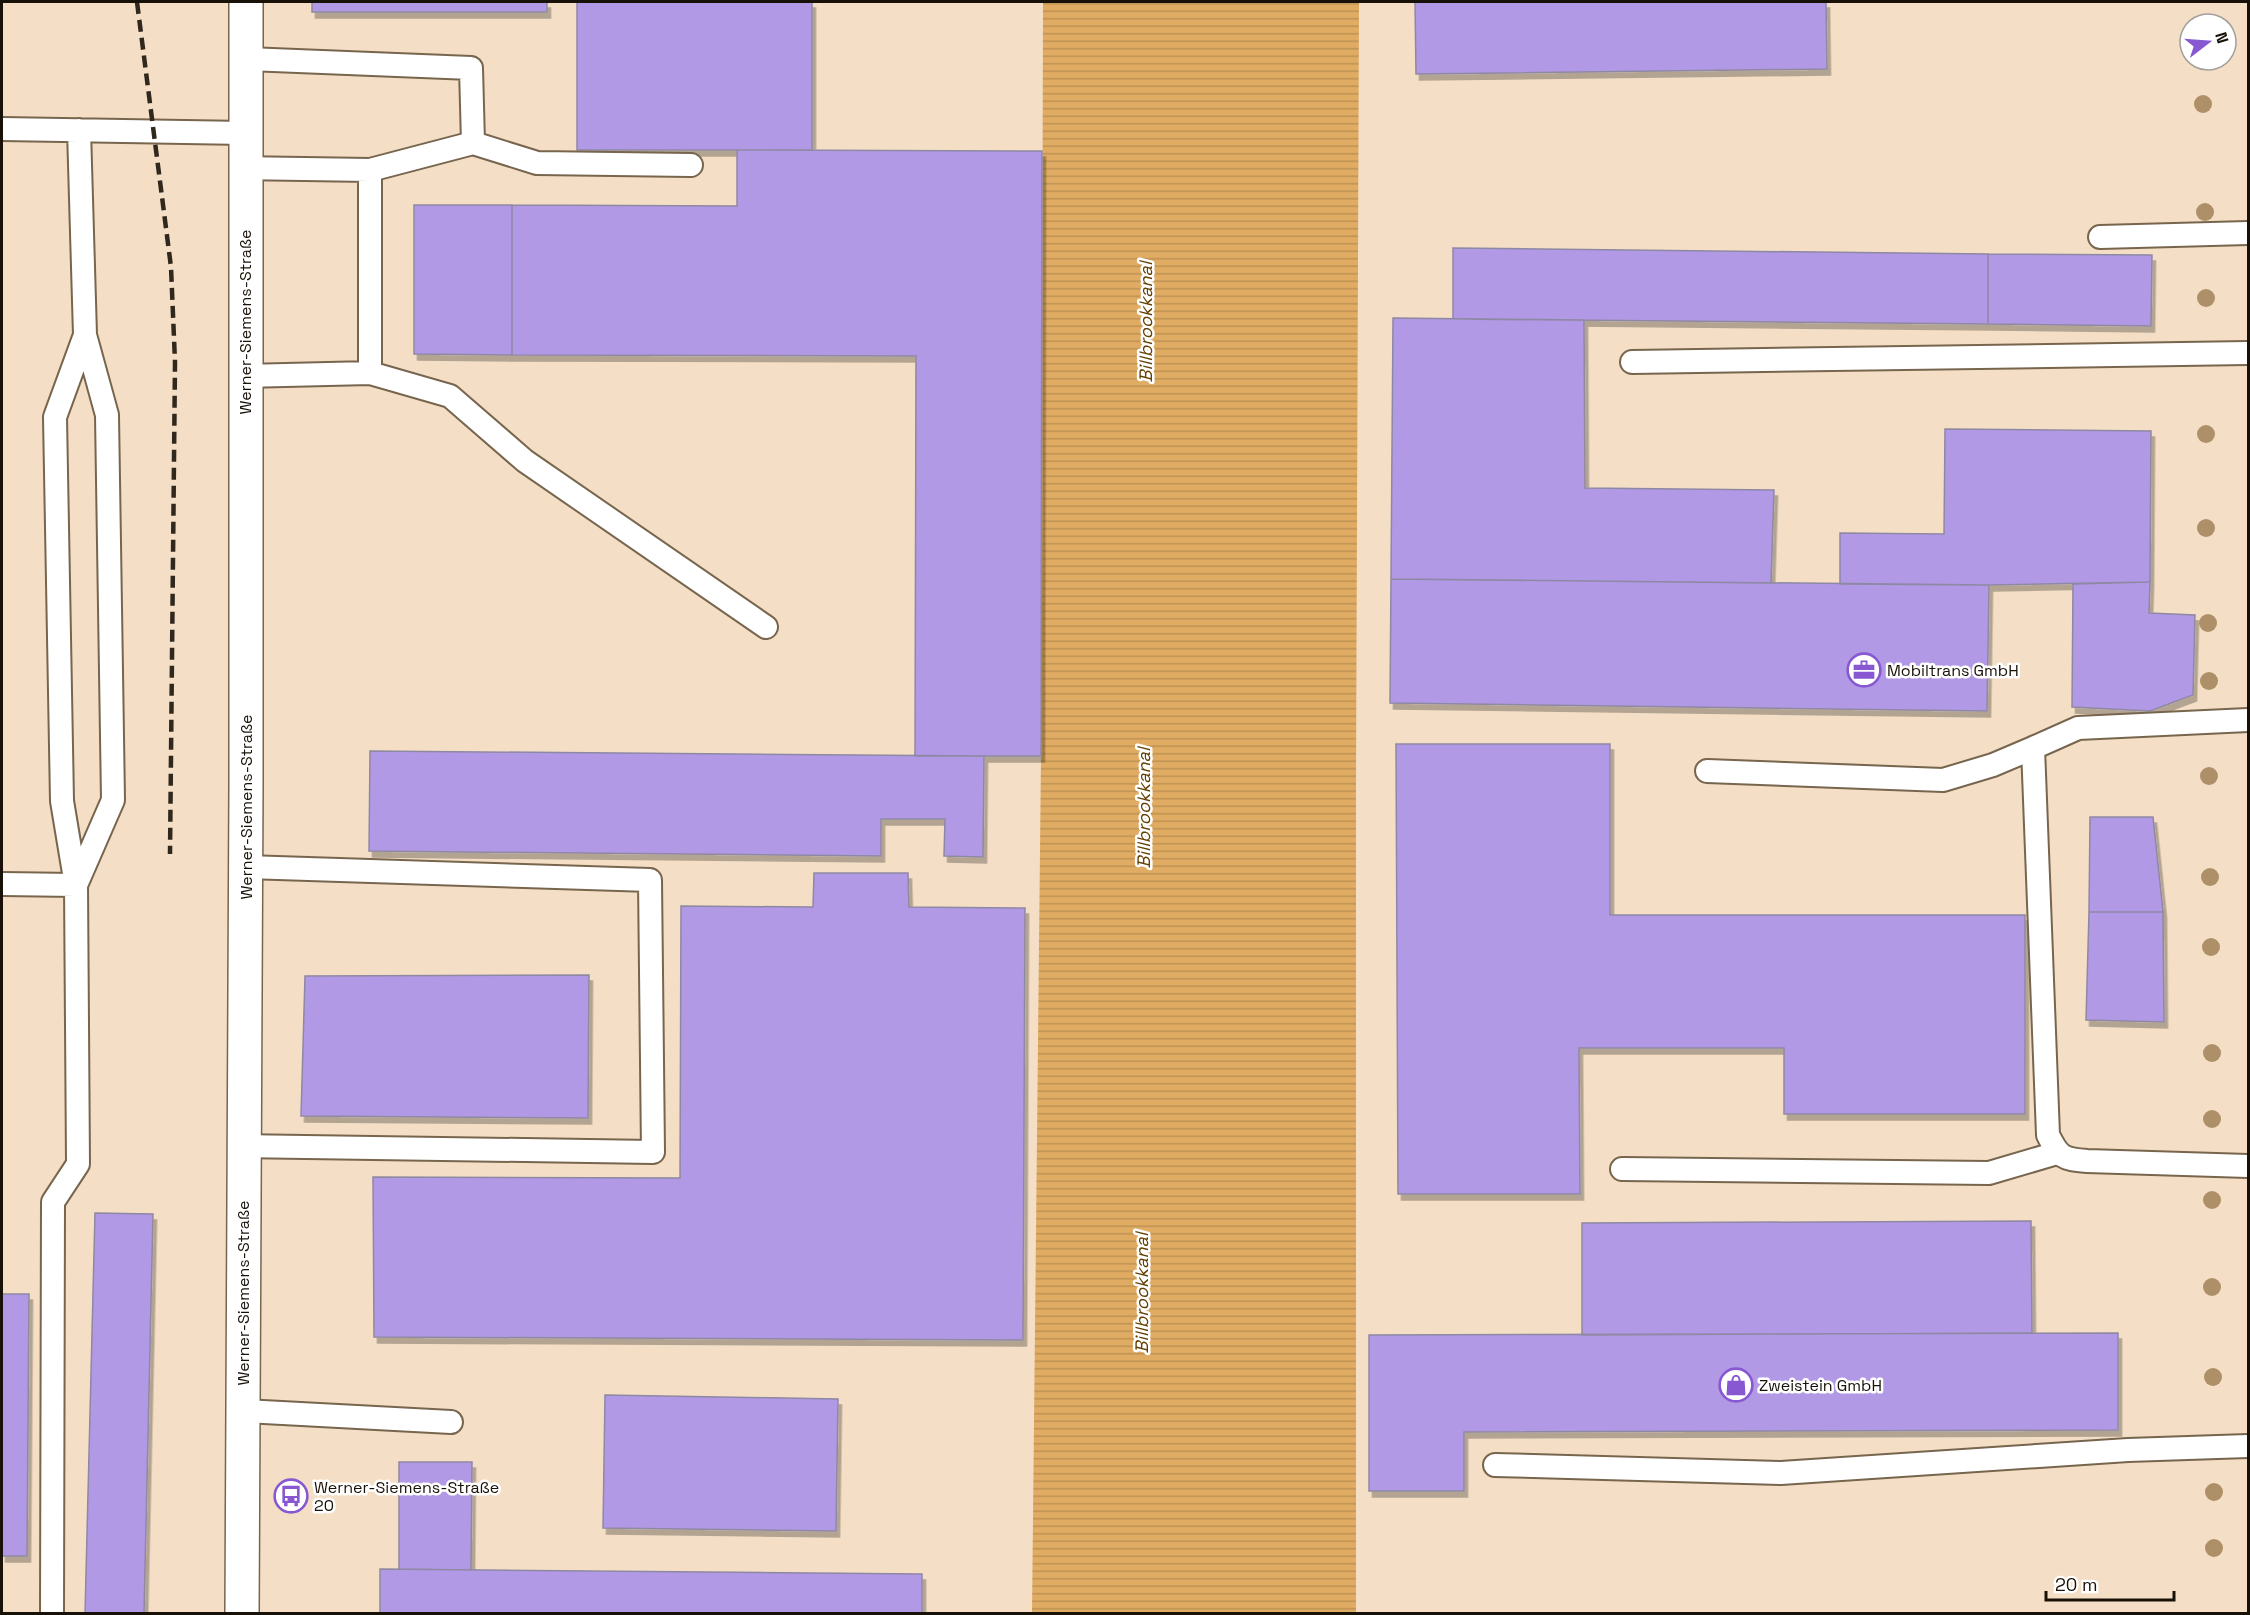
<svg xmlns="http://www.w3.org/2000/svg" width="2250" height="1615" font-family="'Space Grotesk',sans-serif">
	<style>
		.water { fill: url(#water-rules) }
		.building { fill: #b199e5; stroke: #8f88a3; stroke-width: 1.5; filter: url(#shadow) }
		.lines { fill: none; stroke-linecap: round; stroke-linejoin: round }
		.service-casing { stroke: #77654e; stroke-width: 26 }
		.tertiary-casing { stroke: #77654e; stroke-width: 36 }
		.service { stroke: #fff; stroke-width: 22 }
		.tertiary { stroke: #fff; stroke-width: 33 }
		.rail { stroke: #31281d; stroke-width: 4.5; stroke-dasharray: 12 6; stroke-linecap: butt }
		.tree { fill: #ad9067 }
		.labels { text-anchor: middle; stroke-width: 5; stroke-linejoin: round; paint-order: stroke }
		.street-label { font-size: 16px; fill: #181108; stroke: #fff }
		.poi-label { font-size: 16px; fill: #181108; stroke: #fff; text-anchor: start }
		.water-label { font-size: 18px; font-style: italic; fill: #634003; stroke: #fff }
	</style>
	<defs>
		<pattern id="water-rules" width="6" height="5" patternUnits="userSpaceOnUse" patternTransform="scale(1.5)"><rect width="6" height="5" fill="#e0ab62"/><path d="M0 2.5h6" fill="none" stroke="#bf9254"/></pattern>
		<filter id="shadow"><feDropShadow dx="3.5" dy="6" stdDeviation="0" flood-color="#0004"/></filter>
	</defs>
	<rect width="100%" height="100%" fill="#f4dfc6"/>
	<path class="water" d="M1043 2H1359L1356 786V1613L1032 1614 1041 756Z"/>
	<path class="building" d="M312 2H547V12H312Z
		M577 2H812V150H577Z
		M1415 2H1826L1827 69 1416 74Z
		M737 150 1042 151 1041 756H915L916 356 512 355V205L737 206Z
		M414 205H512V355L414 354Z
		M1453 248 1988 254V324L1453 319Z
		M1988 254 2152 255 2151 326 1988 324Z
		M1393 318 1584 320 1585 488 1774 490 1771 583 1391 579Z
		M1945 429 2151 431 2150 582 1989 585 1840 584V533L1944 534Z
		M1391 579 1989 585 1987 711 1390 703Z
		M2150 582 2149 613 2195 615 2193 695 2150 711 2072 707 2073 584Z
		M1396 744H1610V915H2025V1114H1784V1048H1579L1580 1194H1398Z
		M370 751 984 756 983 857 944 856 945 819H881V856L369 851Z
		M2090 817H2153L2163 912H2089Z
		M814 873H908L909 907 1025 908 1023 1340 374 1337 373 1177 680 1178 681 906 813 907Z
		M2089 912H2163L2164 1022 2086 1020Z
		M589 975 588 1118 301 1116 305 976Z
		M95 1213 153 1214 144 1614H85Z
		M2031 1221 2032 1333 1582 1335V1223Z
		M2 1294H29L27 1556H2Z
		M2118 1333V1430L1464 1432V1491H1369V1335Z
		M605 1395 838 1399 836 1531 603 1528Z
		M399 1462H472L471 1570 399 1569Z
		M380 1569 922 1574V1614H380Z"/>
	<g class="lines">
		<g class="service-casing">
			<path id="service" d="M246 59 471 68 473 143 370 170
				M2 129 245 133
				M79 130 85 335 107 415 113 800 76 885 62 801 55 417 85 335
				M473 143 537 163 691 165
				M245 168 370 170V373L246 376
				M2100 237 2248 233
				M1632 362 2248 353
				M370 373 450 396 525 461 766 627
				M2248 720 2078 728 2033 748 2048 1135C2059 1157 2062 1159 2087 1161L2248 1166
				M1707 771 1943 780 1993 765 2033 748
				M2 884 76 885 78 1164 53 1202 52 1614
				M244 1146 653 1152 650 880 245 867
				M1622 1169 1989 1173 2057 1153
				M243 1411 451 1422
				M1495 1465 1781 1473 2128 1450 2248 1446"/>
		</g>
		<g class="tertiary-casing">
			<path id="tertiary" d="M242 1614 246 785V2"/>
		</g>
		<use href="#service" class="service"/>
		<use href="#tertiary" class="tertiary"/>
		<path class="rail" d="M137 2 171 267 175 362 170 854"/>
	</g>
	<g class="tree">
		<circle cx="2203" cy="104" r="9"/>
		<circle cx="2205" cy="212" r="9"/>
		<circle cx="2206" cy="298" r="9"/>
		<circle cx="2206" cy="434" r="9"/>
		<circle cx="2206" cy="528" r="9"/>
		<circle cx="2208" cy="623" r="9"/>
		<circle cx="2209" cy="681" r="9"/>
		<circle cx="2209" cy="776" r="9"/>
		<circle cx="2210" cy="877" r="9"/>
		<circle cx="2211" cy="947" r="9"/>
		<circle cx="2212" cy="1053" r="9"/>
		<circle cx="2212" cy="1119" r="9"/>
		<circle cx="2212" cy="1200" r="9"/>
		<circle cx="2212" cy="1287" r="9"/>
		<circle cx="2213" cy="1377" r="9"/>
		<circle cx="2214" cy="1492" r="9"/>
		<circle cx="2214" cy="1548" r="9"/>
	</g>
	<defs>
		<g id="office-ring" transform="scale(1.725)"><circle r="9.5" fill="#fff" stroke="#8758d1" stroke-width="1.5"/><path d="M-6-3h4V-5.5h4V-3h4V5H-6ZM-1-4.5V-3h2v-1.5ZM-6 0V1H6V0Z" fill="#8758d1"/></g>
		<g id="shop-ring" transform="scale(1.725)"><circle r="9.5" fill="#fff" stroke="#8758d1" stroke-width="1.5"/><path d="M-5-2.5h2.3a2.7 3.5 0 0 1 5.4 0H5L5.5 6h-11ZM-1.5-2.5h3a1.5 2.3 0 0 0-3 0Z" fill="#8758d1"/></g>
		<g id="bus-ring" transform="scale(1.725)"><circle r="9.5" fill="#fff" stroke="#8758d1" stroke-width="1.5"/><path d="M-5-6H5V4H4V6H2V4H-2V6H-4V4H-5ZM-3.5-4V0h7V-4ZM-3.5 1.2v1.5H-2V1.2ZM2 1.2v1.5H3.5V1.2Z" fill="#8758d1"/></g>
	</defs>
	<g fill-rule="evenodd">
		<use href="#office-ring" x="1864" y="670"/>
		<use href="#shop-ring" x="1736" y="1385"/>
		<use href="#bus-ring" x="291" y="1496"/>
	</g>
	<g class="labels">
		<g class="street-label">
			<text transform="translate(245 322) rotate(-90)" y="6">Werner-Siemens-Straße</text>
			<text transform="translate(246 807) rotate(-90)" y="6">Werner-Siemens-Straße</text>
			<text transform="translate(243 1293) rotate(-90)" y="6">Werner-Siemens-Straße</text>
		</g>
		<g class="poi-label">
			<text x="1887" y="676">Mobiltrans GmbH</text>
			<text x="1759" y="1391">Zweistein GmbH</text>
			<text x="314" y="1493">Werner-Siemens-Straße<tspan x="314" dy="18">20</tspan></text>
		</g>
		<g class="water-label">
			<text transform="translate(1146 322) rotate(-90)" y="6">Billbrookkanal</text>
			<text transform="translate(1144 808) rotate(-90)" y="6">Billbrookkanal</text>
			<text transform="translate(1142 1293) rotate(-90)" y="6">Billbrookkanal</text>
		</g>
	</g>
	<rect width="2250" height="1615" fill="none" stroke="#181108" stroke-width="6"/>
	<g transform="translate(2208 42) rotate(73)"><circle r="28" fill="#ffffff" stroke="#a3a09c" stroke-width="1.5"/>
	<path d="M0-4.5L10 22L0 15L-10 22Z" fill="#8758d1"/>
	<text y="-9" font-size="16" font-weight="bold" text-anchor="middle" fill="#181108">N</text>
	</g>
	<path d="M2046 1591v9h128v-9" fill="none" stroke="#181108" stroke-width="3"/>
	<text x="2055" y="1591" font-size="18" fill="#181108" stroke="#ffffff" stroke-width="4.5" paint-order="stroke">20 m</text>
</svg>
